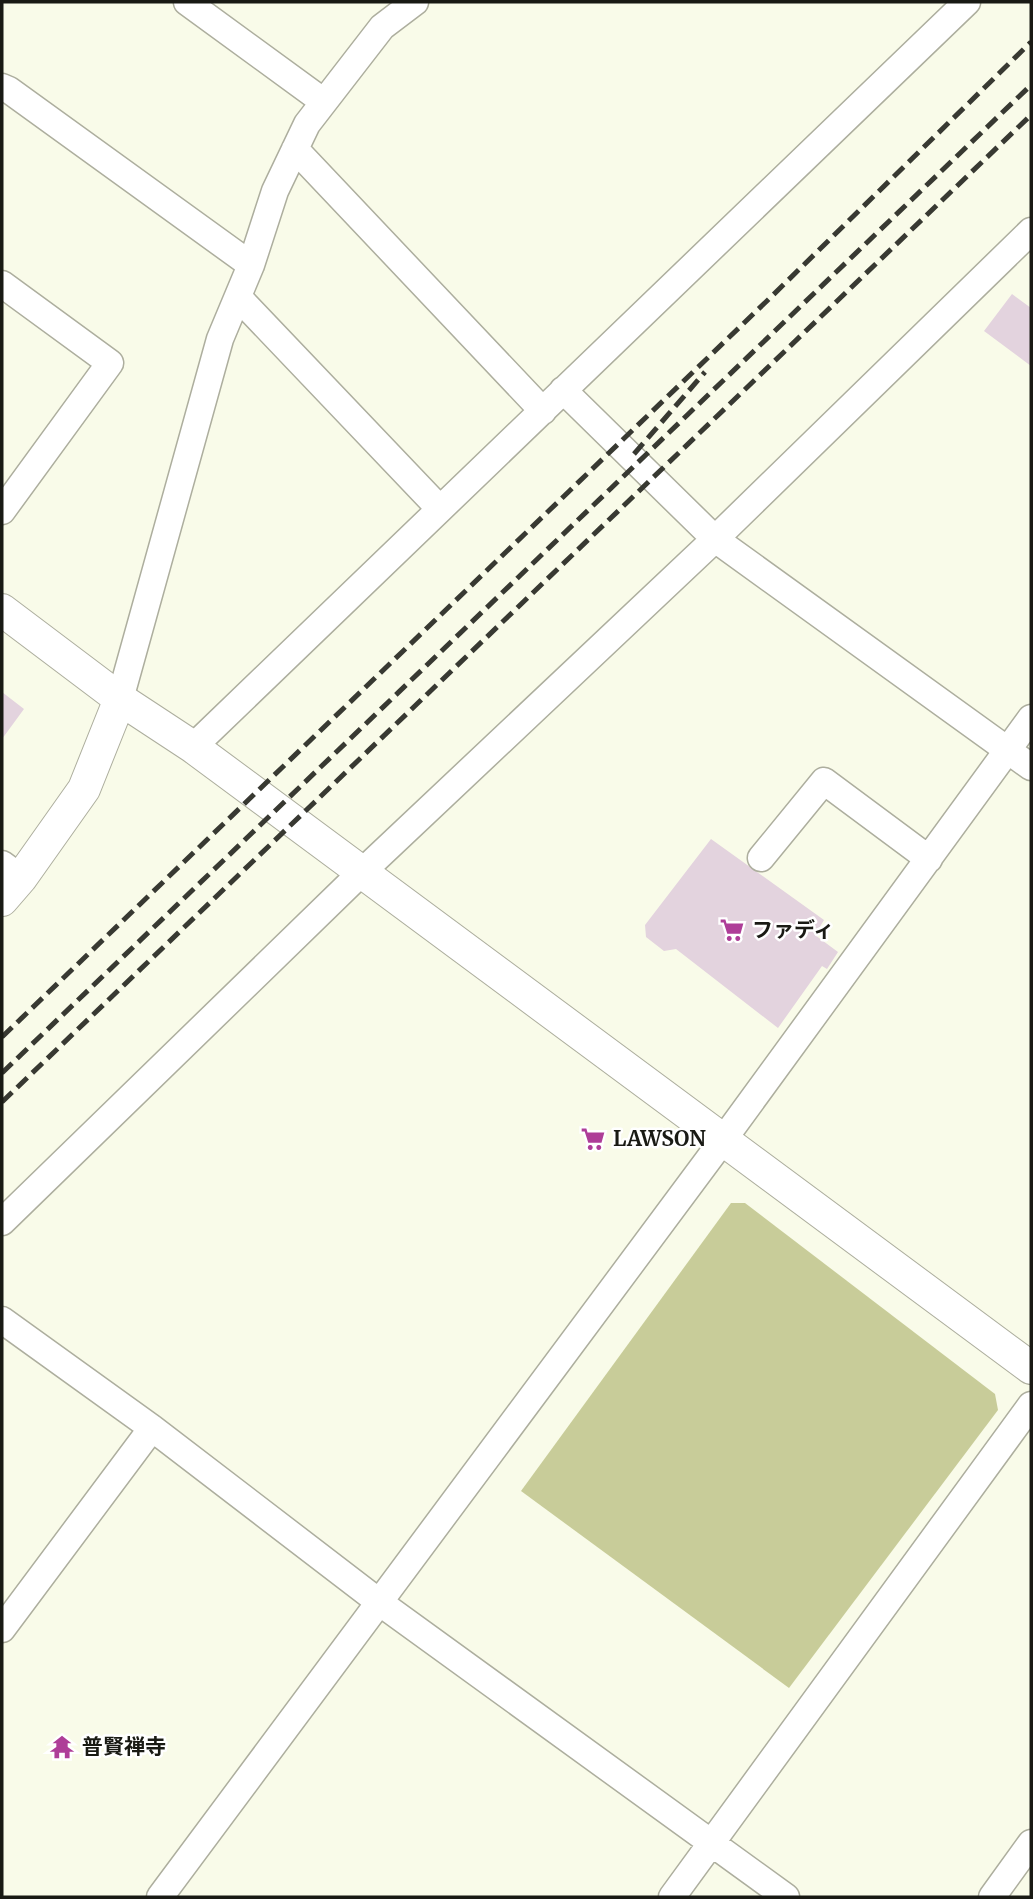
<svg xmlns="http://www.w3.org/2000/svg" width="1033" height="1899" font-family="Merriweather,'Noto Sans JP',serif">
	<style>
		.green { fill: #c8cc99 }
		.building { fill: #e3d3de }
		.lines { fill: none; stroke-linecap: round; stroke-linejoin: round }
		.minor-casing { stroke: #adae9e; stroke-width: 29 }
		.tertiary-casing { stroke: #adae9e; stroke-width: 34 }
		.minor { stroke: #fff; stroke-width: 26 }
		.tertiary { stroke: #fff; stroke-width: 32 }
		.rail { stroke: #383932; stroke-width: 5; stroke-dasharray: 14 7; stroke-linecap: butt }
		.labels { text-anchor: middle; stroke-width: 5; stroke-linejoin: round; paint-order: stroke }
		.poi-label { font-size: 21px; font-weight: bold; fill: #191a14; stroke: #fff; text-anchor: start }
	</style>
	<rect width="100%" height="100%" fill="#f9fbe9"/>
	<path class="green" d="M731 1203H745L995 1394 998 1410 789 1688 521 1491Z"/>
	<path class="building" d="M1012 294 1031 308V366L984 331Z
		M2 692 24 709 2 739Z
		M711 839 824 920 815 935 838 952 827 969 822 966 778 1028 676 949 664 951 646 937 645 925Z"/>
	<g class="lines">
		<g class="minor-casing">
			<path id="minor" d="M187 2 324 102
				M2 87 9 90 251 265
				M295 149 543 411
				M2 284 110 363 2 511
				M238 297 440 509
				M563 390 715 539 1031 767
				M120 699 220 339 251 265 275 191 307 124 382 27 415 2
				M193 747 967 2
				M761 858 824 781 929 859
				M2 864 21 878
				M2 1222 362 872 715 539 1031 231
				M2 1320 152 1428 379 1602 786 1897
				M2 1629 152 1428
				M160 1897 723 1140 1031 718
				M672 1897 1031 1405
				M992 1897 1031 1843"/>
		</g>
		<g class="tertiary-casing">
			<path id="tertiary" d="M2 610 120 699 193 747 1031 1368
				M2 900 21 878 84 789 120 699"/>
		</g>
		<use href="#minor" class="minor"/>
		<use href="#tertiary" class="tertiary"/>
		<path class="rail" d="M634 454 705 372
			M2 1037 772 296 1031 42
			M2 1073 1031 85
			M2 1102 1031 115"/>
	</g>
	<defs>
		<g id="supermarket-bare" transform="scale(1.89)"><path d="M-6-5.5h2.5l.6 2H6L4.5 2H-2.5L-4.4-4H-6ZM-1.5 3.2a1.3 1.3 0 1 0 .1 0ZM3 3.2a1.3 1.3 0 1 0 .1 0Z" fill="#ae3d98" stroke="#fff" stroke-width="2.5" paint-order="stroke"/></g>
		<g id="temple-bare" transform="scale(1.89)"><path d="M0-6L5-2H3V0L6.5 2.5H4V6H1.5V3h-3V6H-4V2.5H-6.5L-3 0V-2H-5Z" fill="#ae3d98" stroke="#fff" stroke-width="2.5" paint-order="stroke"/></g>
	</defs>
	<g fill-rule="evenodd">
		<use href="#supermarket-bare" x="732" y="930"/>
		<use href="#supermarket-bare" x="593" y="1139"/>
		<use href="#temple-bare" x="62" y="1747"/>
	</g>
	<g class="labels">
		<g class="poi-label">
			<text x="752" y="937">ファディ</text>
			<text x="613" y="1146">LAWSON</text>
			<text x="82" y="1754">普賢禅寺</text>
		</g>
	</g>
	<rect width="1033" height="1899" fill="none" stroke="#191a14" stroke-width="7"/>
</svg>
